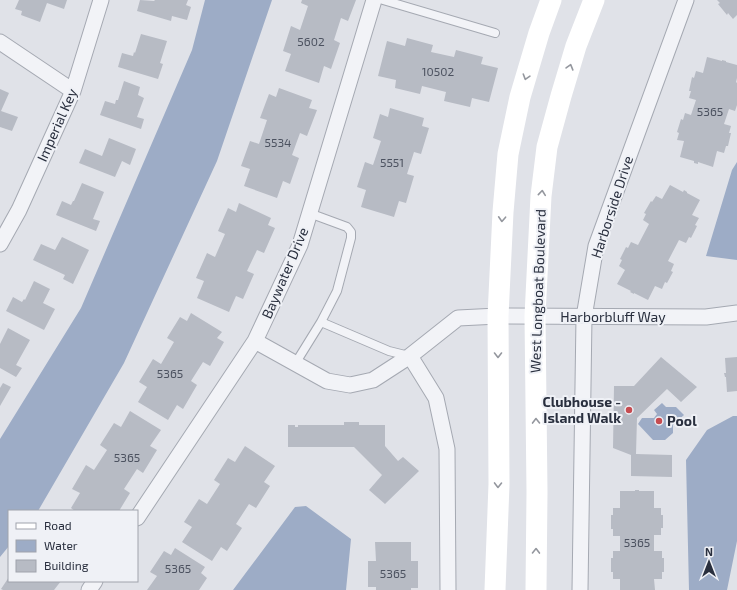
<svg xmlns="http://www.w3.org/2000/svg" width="737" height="590" font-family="'Exo 2',sans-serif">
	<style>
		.water { fill: #9dacc6 }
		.building { fill: #b7bbc4 }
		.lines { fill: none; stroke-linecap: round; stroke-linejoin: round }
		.lane-casing { stroke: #a5a9b2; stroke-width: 10 }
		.street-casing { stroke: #a5a9b2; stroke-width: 17 }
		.lane { stroke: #f2f3f7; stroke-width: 8 }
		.street { stroke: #f2f3f7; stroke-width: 15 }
		.secondary { stroke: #fff; stroke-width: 21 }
		.oneway { stroke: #94979e }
		.poi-dot { fill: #c64c51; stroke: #eff1f6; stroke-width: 1.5 }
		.labels { text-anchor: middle; stroke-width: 4; stroke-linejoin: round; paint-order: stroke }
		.number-label { font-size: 12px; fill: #4c5260 }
		.street-label { font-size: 14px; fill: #292f3e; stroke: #eff1f6 }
		.poi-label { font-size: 14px; font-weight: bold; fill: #292f3e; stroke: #eff1f6; text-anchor: end }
	</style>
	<rect width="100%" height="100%" fill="#e0e2e8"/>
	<path class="water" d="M205 0H272L217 161 124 363 38 511H9V546L0 557V439L81 308 192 50Z
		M737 162V260L706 256 732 170Z
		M662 403 666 407H676L684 415 673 425V433L665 440H653L638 424 642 418H654L657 414 654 410Z
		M733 416H737V541L727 590H689L686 460 707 430Z
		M306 506 351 539 346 590H233L295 507Z"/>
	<path class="building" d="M19 0H67L64 9 47 3 40 22 21 15 22 11 15 9Z
		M140 0 154 1 155 0H188L186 5 191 7 187 20 172 16 171 21 137 11Z
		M302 0H356L348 21 341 18 334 40 340 43 331 69 324 66 319 83 285 71 291 54 283 51 291 26 300 30 308 6 301 3Z
		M717 0H737V15L733 19 728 13 727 15 718 4 720 3Z
		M141 34 167 41 160 63 163 64 158 79 118 67 122 53 133 56 134 52 135 53Z
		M407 38 433 45 431 52 454 57 456 50 483 57 481 64 498 68 489 102 472 98 470 107 444 101 446 92 422 86 420 94 395 88 396 80 378 76 387 41 405 46Z
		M707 57 722 61V60L726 61V62L737 65V78L736 82 737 83V105L735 111 729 109 724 124 731 126 729 133H731L728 146H726L724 153 717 151 713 167 698 162V164L694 163V161L680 157 684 141 677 140 679 133 677 132 681 119 683 120 685 113 691 115 696 100 689 98 691 91H689L692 77 694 78 696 71 703 73Z
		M124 81 140 87 138 95 144 98 137 117 144 119 141 129 100 115 105 101 115 104 116 100H118Z
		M279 88 312 100 309 108 317 110 307 136 300 133 292 155 299 158 290 184 283 181 277 198 244 186 250 169 241 166 250 141 259 144 267 120 260 118 269 94 276 97Z
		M0 89 9 93 1 111 18 117 12 131 0 127Z
		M390 108 424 118 422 126 429 128 421 154 414 152 407 174 414 176 406 203 399 201 394 217 361 207 366 190 357 187 365 162 373 165 381 141 373 138 380 114 388 117Z
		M109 138 136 149 130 165 122 161 115 177 79 163 85 149 102 156Z
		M82 183 104 192 93 219 100 221 96 231 56 215 62 201 71 205 73 201H74Z
		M670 185 683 192 684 190 687 192V193L700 200 692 215 699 218 695 225 697 226 691 238 689 237 686 243 679 240 668 261 674 264 671 271 673 272 667 283 665 282 662 289 655 286 648 300 634 293V294L630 292 631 291 617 284 625 270 619 266 622 260 620 259 626 247 628 248 631 242 638 245 649 224 643 220 646 214 644 213 651 201 652 202 656 196 662 199Z
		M239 203 271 218 268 225 275 228 264 253 257 250 247 271 254 274 243 299 236 296 229 312 197 298 204 281 196 278 207 253 215 257 225 234 218 231 228 208 236 212Z
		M62 237 89 250 73 284 63 279 65 275 33 260 41 244 55 250Z
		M34 281 50 289 43 303 55 309 44 330 6 311 13 297 22 302 24 299 25 300Z
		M191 313 222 332 217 338 224 342 210 366 203 362 191 381 197 385 183 409 177 405 168 420 138 402 147 387 139 382 153 359 161 364 174 342 167 338 180 317 187 321Z
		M8 328 30 340 16 365 22 368 16 377 0 368V344Z
		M661 357 697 387 681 402 667 389 637 418 636 454 672 455V477L631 476V455L613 448 614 386H634Z
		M737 357V391L727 392 726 377H725L724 373H726L725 358Z
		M3 383 11 387 0 406V388Z
		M130 411 161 430 150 446 157 450 143 473 137 469 124 489 130 493 119 511H75L71 508 80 493 72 489 86 465 94 470 107 450 100 445 114 423 121 427Z
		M344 422H359V425H385V446L398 461 403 457 419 471 385 504 369 490 382 475 354 447H288V425H295V427H298V425H344Z
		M245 446 275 466 264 482 270 486 256 508 249 504 236 524 242 528 227 551 221 547 212 561 182 542 192 527 184 522 199 499 207 504 220 484 214 480 228 458 235 462Z
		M635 490H639V491H654V508H661V515H663V528H661V535H654V551H662V558H664V572H662V579H654L655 590H620V579H613V572H611V558H613V551H620V536H613V529H611V515H613V508H620V491H635Z
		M375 542H411V561H418V588H411V590H376V587H368V561H376Z
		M175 548 205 567 201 573 207 578 199 590H147L157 576 150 572 164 551 171 555Z
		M9 577V581H61L54 590H3L1 589Z"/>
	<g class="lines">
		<g class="lane-casing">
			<path id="lane" d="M383 0 495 33
				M309 213 347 227 351 232V238L337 291 321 322
				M295 364 321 322 389 351 409 356"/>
		</g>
		<g class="street-casing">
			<path id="street" d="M0 42 73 91
				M0 244 19 210 73 91 101 0
				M255 341 327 381 350 385 373 380 410 356 458 318 498 316 706 317 737 313
				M410 356 436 398 447 449 448 590
				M137 518 255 341 300 245 374 0
				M89 590 95 581
				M580 590 584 317 596 246 686 0"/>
		</g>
		<use href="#lane" class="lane"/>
		<use href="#street" class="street"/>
		<path class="secondary" d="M495 590 499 484 498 316 503 212 508 154 520 97 539 33 551 0
			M536 590 537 492 535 316 541 196 547 147 561 96 576 46 594 0"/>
	</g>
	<defs><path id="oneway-chevron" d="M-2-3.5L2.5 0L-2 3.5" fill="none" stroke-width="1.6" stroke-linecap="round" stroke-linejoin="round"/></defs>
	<g class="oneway">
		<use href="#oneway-chevron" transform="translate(570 67) rotate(-74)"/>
		<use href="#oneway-chevron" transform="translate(526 77) rotate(107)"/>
		<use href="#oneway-chevron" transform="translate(542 193) rotate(-84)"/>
		<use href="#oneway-chevron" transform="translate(502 219) rotate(93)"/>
		<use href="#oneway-chevron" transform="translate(498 355) rotate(90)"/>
		<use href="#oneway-chevron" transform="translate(536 421) rotate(-91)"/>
		<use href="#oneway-chevron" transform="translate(498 485) rotate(91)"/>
		<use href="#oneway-chevron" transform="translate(536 551) rotate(-89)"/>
	</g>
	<g class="poi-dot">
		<circle cx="629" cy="410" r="4"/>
		<circle cx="659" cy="421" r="4"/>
	</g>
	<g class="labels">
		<g class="number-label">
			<text x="311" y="46">5602</text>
			<text x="438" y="76">10502</text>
			<text x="710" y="116">5365</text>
			<text x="278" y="147">5534</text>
			<text x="392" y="167">5551</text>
			<text x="170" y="378">5365</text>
			<text x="127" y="462">5365</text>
			<text x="637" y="547">5365</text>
			<text x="178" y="573">5365</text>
			<text x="393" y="578">5365</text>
		</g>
		<g class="street-label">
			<text transform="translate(57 125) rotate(-66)" y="5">Imperial Key</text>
			<text transform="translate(612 207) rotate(-72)" y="5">Harborside Drive</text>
			<text transform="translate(285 273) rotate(-67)" y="5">Baywater Drive</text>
			<text transform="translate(538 291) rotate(-88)" y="5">West Longboat Boulevard</text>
			<text x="613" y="322">Harborbluff Way</text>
		</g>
		<g class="poi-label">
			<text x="621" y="407">Clubhouse -<tspan x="621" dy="16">Island Walk</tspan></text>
			<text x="667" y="426" text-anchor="start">Pool</text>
		</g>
	</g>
	<rect x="8" y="510" width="130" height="72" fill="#eff1f6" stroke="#a0a3ac"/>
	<rect x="16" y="523" width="20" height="6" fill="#ffffff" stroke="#a0a3ac"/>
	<text x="44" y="530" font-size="12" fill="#292f3e">Road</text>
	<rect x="16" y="540" width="20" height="12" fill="#9dacc6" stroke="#a0a3ac"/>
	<text x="44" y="550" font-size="12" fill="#292f3e">Water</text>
	<rect x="16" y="560" width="20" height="12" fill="#b7bbc4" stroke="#a0a3ac"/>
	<text x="44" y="570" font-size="12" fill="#292f3e">Building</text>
	<g transform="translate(709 562)" stroke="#eff1f6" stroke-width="3" paint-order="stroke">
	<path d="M0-3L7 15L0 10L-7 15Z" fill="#292f3e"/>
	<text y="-6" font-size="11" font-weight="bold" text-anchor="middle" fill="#292f3e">N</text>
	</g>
</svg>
